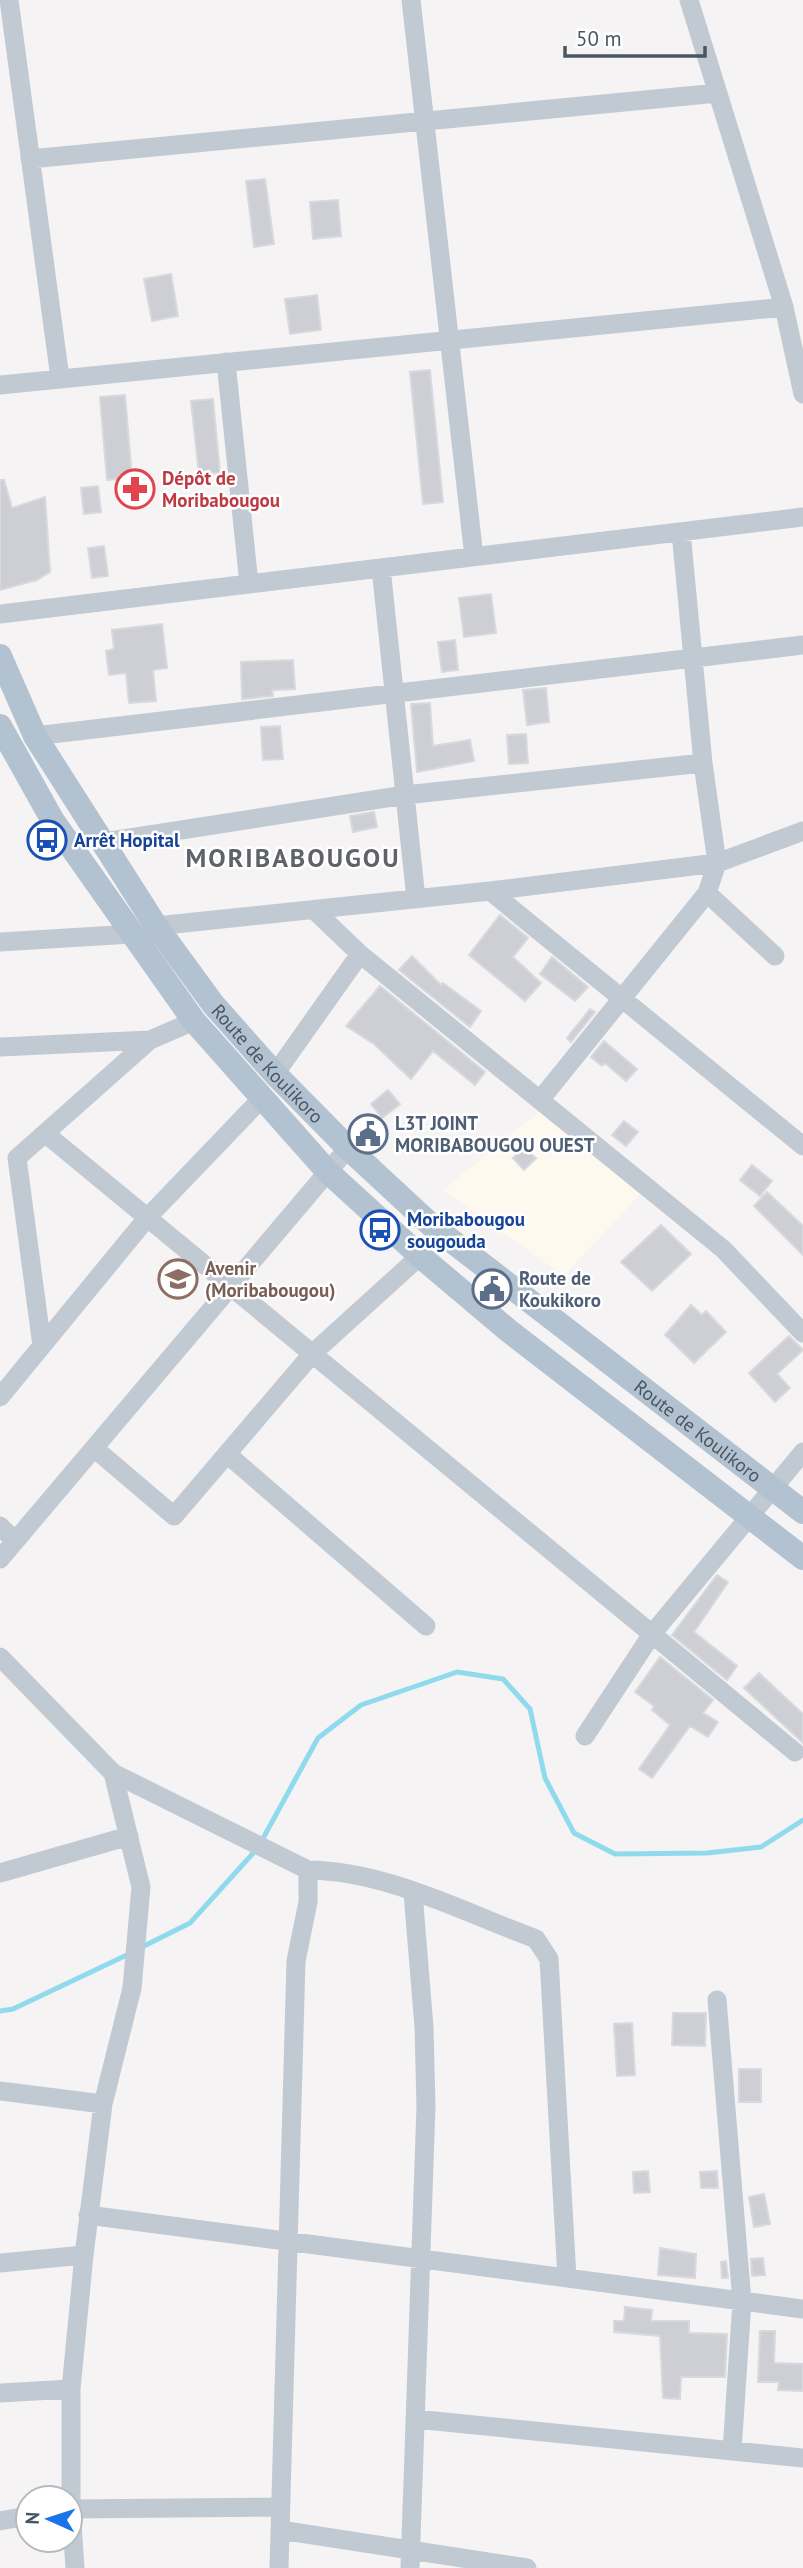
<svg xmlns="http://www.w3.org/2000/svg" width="803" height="2568" font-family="'PT Sans',sans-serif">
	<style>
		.commercial { fill: #fdf9ef }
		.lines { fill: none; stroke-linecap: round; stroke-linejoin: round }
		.stream { stroke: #90daee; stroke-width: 5 }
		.building { fill: #cdcfd5; stroke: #d7d9de; stroke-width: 2 }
		.minor { stroke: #c1cad2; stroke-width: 19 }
		.major { stroke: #b3c2d1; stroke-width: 24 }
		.labels { text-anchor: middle; stroke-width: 5; stroke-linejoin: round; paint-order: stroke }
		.health-label { font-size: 19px; font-weight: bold; fill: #be3a42; stroke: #fff; text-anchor: start }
		.transit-label { font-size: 19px; font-weight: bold; fill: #164399; stroke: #fff; text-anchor: start }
		.street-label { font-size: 19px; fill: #4a5661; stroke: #fff }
		.service-label { font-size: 19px; font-weight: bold; fill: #4e5e75; stroke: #fff; text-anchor: start }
		.education-label { font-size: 19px; font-weight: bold; fill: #785e54; stroke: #fff; text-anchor: start }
		.district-label { font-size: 26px; font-weight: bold; letter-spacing: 2px; fill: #5f6368; stroke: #fff }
	</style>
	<rect width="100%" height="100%" fill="#f5f3f3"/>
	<path class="commercial" d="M541 1110 643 1191 564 1276 443 1190Z"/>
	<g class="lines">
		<path class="stream" d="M261 1842 318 1738 361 1705 457 1672 503 1679 530 1709 545 1778 574 1833 615 1854 707 1853 761 1847 803 1820
			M140 1948 190 1923 256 1850
			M0 2011 13 2009 131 1953"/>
	</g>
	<path class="building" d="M265 179 274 244 254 247 246 181Z
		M338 200 341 236 313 239 310 202Z
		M171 274 178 316 152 321 144 279Z
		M317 295 321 330 290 334 285 299Z
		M430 370 443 502 423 504 410 372Z
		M125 395 132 478 107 480 100 397Z
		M213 399 220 473 199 475 191 401Z
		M0 480H4L12 508 45 497 50 572 37 580 0 590Z
		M98 486 101 512 84 514 81 488Z
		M104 546 108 576 92 578 88 548Z
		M491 594 496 633 464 637 459 598Z
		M162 624 167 668 153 670 156 701 129 703 126 673 109 675 106 651 114 649 112 630Z
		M455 640 458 670 442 672 438 642Z
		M293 660 295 689 272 690 273 696 242 699 241 662Z
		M546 688 549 722 527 725 523 690Z
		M430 703 433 746 470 740 474 761 417 772 411 704Z
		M280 726 283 759 263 760 261 727Z
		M526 734 528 763 509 764 507 735Z
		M374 812 377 827 353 832 350 816Z
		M500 915 528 938 513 957 541 983 525 1001 469 955Z
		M412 956 441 985 443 983 481 1011 470 1027 399 970Z
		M552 957 588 987 575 1001 540 974Z
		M380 986 485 1072 475 1085 433 1051 411 1079 374 1044 346 1026Z
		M590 1009 595 1012 571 1042 567 1038Z
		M604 1041 637 1069 626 1081 605 1063 602 1066 591 1057Z
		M388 1090 400 1104 382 1118 371 1104Z
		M624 1121 638 1132 626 1146 612 1135Z
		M523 1147 536 1158 524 1170 513 1158Z
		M752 1165 772 1181 760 1196 740 1180Z
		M767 1192 803 1226V1255L754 1206Z
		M661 1225 691 1254 652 1291 621 1262Z
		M691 1305 702 1315 706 1311 726 1332 694 1363 665 1335Z
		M789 1336 803 1350 777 1374 790 1388 775 1402 749 1373Z
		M717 1575 728 1582 694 1632 737 1666 727 1680 672 1635Z
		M660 1657 713 1700 703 1713 718 1722 708 1737 690 1726 652 1778 639 1769 670 1725 652 1710 654 1706 635 1692Z
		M759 1673 803 1714V1743L744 1688Z
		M673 2013H706L705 2046 672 2045Z
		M632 2023 635 2075 617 2076 614 2024Z
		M739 2069H761V2102H739Z
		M648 2171 650 2192 634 2193 633 2172Z
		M717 2171 718 2188H701L700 2172Z
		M764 2194 770 2224 754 2227 749 2197Z
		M660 2248 696 2254 695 2278 658 2275Z
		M763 2258 765 2275 752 2276 751 2259Z
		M726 2261 728 2278H722L721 2262Z
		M625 2307 652 2310 651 2321H689V2333L727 2334 725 2377H681L680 2399 663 2398 660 2336 614 2332V2321H624Z
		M760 2331H775L774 2363 803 2364V2391L778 2390 779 2382H758Z"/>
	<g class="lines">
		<path class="minor" d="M9 0 60 378
			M411 0 474 557
			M689 0 784 307 803 394
			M30 159 718 93
			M226 362 249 584
			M0 385 784 307
			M381 568 416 899
			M0 614 803 517
			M35 736 803 645
			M104 842 405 795 703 763
			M490 891 803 1146
			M707 893 775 956
			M314 910 360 954 723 1249 803 1333
			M156 926 490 891 717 863 803 831
			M0 942 132 934
			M0 1047 150 1040
			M275 1074 360 954
			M540 1100 707 893 717 863 703 763 681 532
			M46 1134 795 1752
			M42 1346 17 1158 150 1040 194 1021
			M0 1397 147 1218 262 1098
			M94 1448 174 1516 312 1354 420 1256
			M227 1454 426 1626
			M0 1526 15 1541
			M0 1559 348 1148
			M0 1657 113 1773 141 1887 132 1988 103 2104 84 2255 71 2389V2509L75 2568
			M585 1736 652 1634 803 1452
			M113 1773 308 1870V1902L296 1961 279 2568
			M308 1870C387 1871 463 1912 536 1939L549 1959 567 2278
			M0 1873 129 1836
			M717 2000 742 2301 732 2451
			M0 2091 103 2104
			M88 2215 803 2309
			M0 2263 84 2255
			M0 2393 71 2389
			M415 2419 803 2458
			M70 2509 280 2507
			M0 2521 28 2516
			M280 2530 527 2568
			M410 2568 426 2106 424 2027 413 1893"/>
		<g class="major">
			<path id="s1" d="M0 656 35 736 156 926 213 1004 275 1074 348 1148 431 1225 803 1512"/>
			<path d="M0 726 53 821 194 1021 328 1172 420 1256 509 1331 803 1558"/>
		</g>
	</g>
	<defs>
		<g id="pharmacy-ring" transform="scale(2.0125)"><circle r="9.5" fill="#fff" stroke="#e0444e" stroke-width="1.5"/><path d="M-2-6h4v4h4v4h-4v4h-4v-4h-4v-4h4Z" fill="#e0444e"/></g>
		<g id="bus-ring" transform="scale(2.0125)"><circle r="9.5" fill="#fff" stroke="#1a4fb4" stroke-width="1.5"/><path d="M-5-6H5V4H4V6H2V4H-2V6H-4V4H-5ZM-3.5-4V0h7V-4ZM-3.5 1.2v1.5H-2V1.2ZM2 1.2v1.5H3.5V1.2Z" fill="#1a4fb4"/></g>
		<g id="civic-ring" transform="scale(2.0125)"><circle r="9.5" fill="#fff" stroke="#5c6f8a" stroke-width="1.5"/><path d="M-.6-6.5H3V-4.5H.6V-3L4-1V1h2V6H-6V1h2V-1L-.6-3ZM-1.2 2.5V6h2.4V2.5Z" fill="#5c6f8a"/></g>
		<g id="school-ring" transform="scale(2.0125)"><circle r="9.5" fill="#fff" stroke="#8d6e63" stroke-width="1.5"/><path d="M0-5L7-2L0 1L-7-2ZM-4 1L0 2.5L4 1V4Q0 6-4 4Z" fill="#8d6e63"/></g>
	</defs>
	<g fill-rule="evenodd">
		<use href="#pharmacy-ring" x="135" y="489"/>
		<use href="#bus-ring" x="47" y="840"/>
		<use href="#civic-ring" x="368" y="1134"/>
		<use href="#bus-ring" x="380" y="1230"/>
		<use href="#school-ring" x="178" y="1279"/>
		<use href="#civic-ring" x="492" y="1289"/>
	</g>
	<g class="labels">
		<g class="health-label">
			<text x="162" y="485">Dépôt de<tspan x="162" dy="22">Moribabougou</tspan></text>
		</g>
		<g class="transit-label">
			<text x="74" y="847">Arrêt Hopital</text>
			<text x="407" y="1226">Moribabougou<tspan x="407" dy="22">sougouda</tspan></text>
		</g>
		<g class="street-label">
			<text dy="7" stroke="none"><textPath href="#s1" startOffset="490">Route de Koulikoro</textPath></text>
			<text dy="7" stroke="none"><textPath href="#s1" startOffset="1057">Route de Koulikoro</textPath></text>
		</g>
		<g class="service-label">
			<text x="395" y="1130">L3T JOINT<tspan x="395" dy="22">MORIBABOUGOU OUEST</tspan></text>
			<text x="519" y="1285">Route de<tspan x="519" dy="22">Koukikoro</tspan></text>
		</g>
		<g class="education-label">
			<text x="205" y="1275">Avenir<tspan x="205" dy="22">(Moribabougou)</tspan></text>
		</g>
		<g class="district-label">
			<text x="293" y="867">MORIBABOUGOU</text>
		</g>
	</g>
	<g transform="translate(49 2519) rotate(273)"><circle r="33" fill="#ffffff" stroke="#b7bbc0" stroke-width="2"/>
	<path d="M0-5L12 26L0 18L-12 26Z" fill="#1a73e8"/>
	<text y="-10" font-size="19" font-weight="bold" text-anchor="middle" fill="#4a5661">N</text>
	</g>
	<path d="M565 46v10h140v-10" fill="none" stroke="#4a5661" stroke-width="3.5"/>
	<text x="576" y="46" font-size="21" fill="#4a5661" stroke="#ffffff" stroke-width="5" paint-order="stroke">50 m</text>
</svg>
